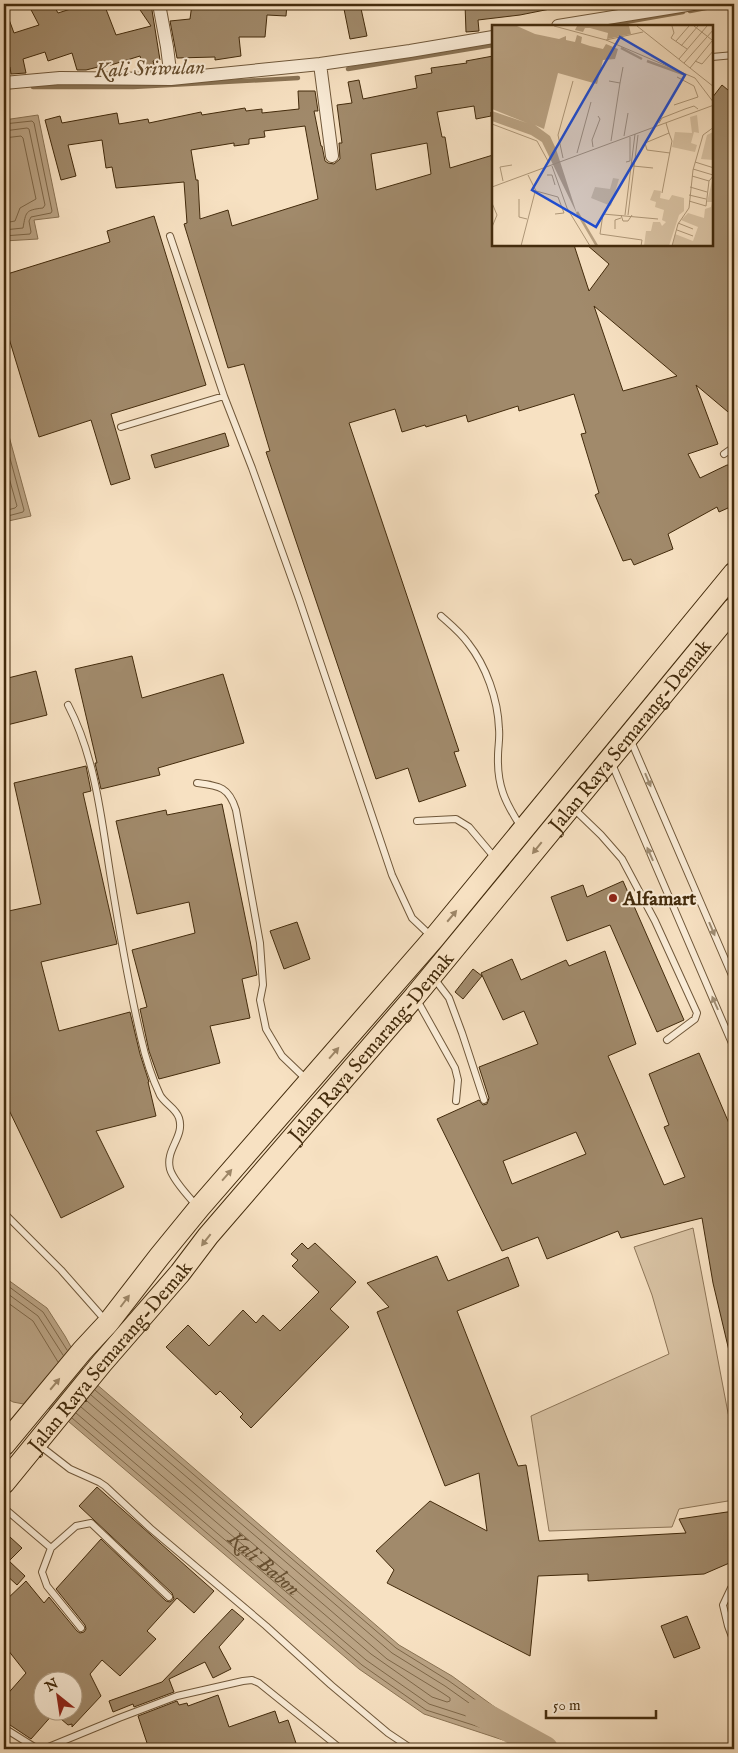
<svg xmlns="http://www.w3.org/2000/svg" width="738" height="1753" font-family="'IM FELL English',serif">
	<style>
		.green { fill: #d8c2a3; stroke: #8e7658 }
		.water { fill: #baa384; stroke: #8a7354 }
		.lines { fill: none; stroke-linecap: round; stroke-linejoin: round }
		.shore { stroke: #7e6748; stroke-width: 1 }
		.stream { stroke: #8a7354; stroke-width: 4.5 }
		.river { stroke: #baa384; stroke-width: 26 }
		.building { fill: #a18a6b; stroke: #432b0c; fill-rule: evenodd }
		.service-casing { stroke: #70583a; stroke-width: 8 }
		.minor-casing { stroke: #70583a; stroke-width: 14 }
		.trunk-casing { stroke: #432b0c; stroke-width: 23 }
		.service { stroke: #faecd7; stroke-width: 6 }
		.minor { stroke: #faecd7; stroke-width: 12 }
		.trunk { stroke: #f7e1c2; stroke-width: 21 }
		.oneway { fill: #9e8c72 }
		.oneway2 { fill: #9d8667 }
		.poi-dot { fill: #8f2418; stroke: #faecd7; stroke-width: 2 }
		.labels { text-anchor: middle; stroke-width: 4; stroke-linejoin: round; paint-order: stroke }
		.street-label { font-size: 20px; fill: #432b0c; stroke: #faecd7 }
		.poi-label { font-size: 20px; font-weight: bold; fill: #432b0c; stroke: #faecd7; text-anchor: start }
		.water-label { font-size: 21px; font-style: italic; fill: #674f30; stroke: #faecd7 }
		.inset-river { fill: none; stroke: #baa384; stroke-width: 2.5 }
		.inset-road { fill: none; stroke: #af9879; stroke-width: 1 }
		.view { fill: #1d4ed8; fill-opacity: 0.15; stroke: #1d4ed8; stroke-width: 2.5 }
		.inset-edge { fill: none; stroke: #432b0c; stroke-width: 2.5 }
	</style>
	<rect width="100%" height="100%" fill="#f7e1c2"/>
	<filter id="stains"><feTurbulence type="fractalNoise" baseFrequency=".004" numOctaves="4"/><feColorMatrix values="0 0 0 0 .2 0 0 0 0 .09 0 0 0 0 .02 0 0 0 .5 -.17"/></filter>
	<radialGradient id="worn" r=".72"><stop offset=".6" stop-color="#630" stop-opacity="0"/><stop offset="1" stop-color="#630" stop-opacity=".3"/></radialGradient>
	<path class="green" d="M693 1228 728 1413 734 1435V1500L679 1509 672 1527 549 1531 531 1416 669 1354 652 1295 634 1247Z"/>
	<path class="water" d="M38 115 59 217 34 220 38 239 4 241V120Z
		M4 418 31 516 4 522Z
		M4 1277 47 1308 65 1336 87 1376 399 1645 452 1676 514 1721 503 1740 424 1714 359 1669 55 1410 13 1402 4 1397Z"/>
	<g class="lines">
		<g class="shore">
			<path d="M4 124 32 121 34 123 52 211 51 213 31 217 29 221 31 232 30 234 4 236"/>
			<path d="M4 131 27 128 29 129 45 205 43 208C25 210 26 212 23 228L4 230"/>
			<path d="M4 138 21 136 23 138 36 199 20 208 15 221 4 223"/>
			<path d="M4 436 24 510 23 512 4 517"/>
			<path d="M4 460 17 506 15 508 4 511"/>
			<path d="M4 1283 43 1312 67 1350"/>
			<path d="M4 1291 38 1316 63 1355"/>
			<path d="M4 1300 33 1321 58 1362"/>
			<path id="s1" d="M81 1407 371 1654 432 1697 447 1702 450 1701V1698L441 1692 387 1659 87 1401"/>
			<path d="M76 1413 366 1660 429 1704 491 1724 493 1723V1720L445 1686 392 1653 91 1395"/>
			<path d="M72 1418 362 1665 426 1710 498 1733 501 1732 506 1723 505 1721 449 1681 396 1648 95 1390"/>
		</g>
		<path class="stream" d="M690 11 726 4
			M603 26 683 12
			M348 69 493 45
			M33 87H133L298 78"/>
		<path class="river" d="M478 1712 545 1749"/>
	</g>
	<path class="building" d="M28 4H53L58 13 80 6 79 4H104L116 35 151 26 136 4H151L160 60 153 61 156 71H144L140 56 98 69V67L86 70H77L72 53 48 61 45 52 23 59 26 73 11 74 10 67 4 69V14H7L14 33 39 25Z
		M192 4H287L286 16 267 15 265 37H239L241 56 215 60V57L177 58 170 21 190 19Z
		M343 4H360L367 36 350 39Z
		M465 4H549L550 9 520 15 478 20 479 31 466 32Z
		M493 56V112H491V116L476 119 474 106 437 112 442 137H445L450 168 493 155V245H574L589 291 609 264 587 245H712V98L722 85 734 95V417L696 385 718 444 688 454 700 478 727 465H732L734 470V499L728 508 719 512 717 507 668 534 673 549 634 565 631 559 623 561 595 495 599 493 581 434 586 433 574 394 519 411 518 406 468 422 466 415 426 427 425 425 402 432 395 409 349 423 459 751 454 752 466 786 419 802 408 768 376 779 266 452 270 451 244 364 228 368 184 224 187 223 184 182 116 188 112 167 106 168 102 140 68 145 76 176 61 180 45 120 60 116 62 123 117 113 119 124 148 119 149 123 201 112 202 115 245 108 246 111 262 109V113L299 109 298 91H315L318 111H314L321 146H322L325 161 328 163 334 164 340 159 339 143H342L337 105 352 103 348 82 359 80 363 99 417 88 415 76 432 73 431 68 467 63 466 61ZM305 126 318 199 232 226 228 210 200 219 198 180H196L191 150 234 143V146L249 144V139L265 137 264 131ZM427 143 431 174 376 190 371 154ZM594 306 677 376 623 391Z
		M154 216 206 385 111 414 130 479 111 485 91 420 39 437 4 322V275L110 242 107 231Z
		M225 433 229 446 155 468 151 455Z
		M132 656 142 698 223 674 244 743 158 768 160 775 101 789 95 763H97L75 669Z
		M36 671 47 715 7 725 4 714V679Z
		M86 766 91 791 83 793 117 944 41 962 59 1031 130 1012 140 1054 149 1082H148L156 1116 96 1131 124 1187 61 1218 8 1108 4 1109V912L41 904 14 783Z
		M222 804 257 975 242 979 250 1018 210 1026 220 1063 159 1079 149 1051 140 1009 147 1007 132 950 195 933 189 902 137 914 116 821 166 810 167 815Z
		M623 881 684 1020 657 1032 610 925 567 941 551 897 583 885 587 897Z
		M297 922 310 959 284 969 270 931Z
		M605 951 636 1044 608 1056 664 1185 685 1177 664 1127 669 1125 649 1074 699 1053 734 1135V1355H730L713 1283 702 1218 621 1238 618 1231 547 1259 538 1237 502 1251 437 1119 479 1100 483 1105 487 1104 489 1098 479 1067 538 1044 524 1011 503 1020 481 973 512 959 521 980 566 960 569 966ZM576 1132 586 1154 512 1184 503 1161Z
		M473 969 482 976 463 999 455 992Z
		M302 1243 308 1249 315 1243 356 1282 330 1309 349 1327 251 1428 240 1417 243 1414 220 1391 216 1395 166 1347 188 1325 209 1346 243 1310 256 1323 263 1315 280 1331 319 1292 292 1266 298 1260 291 1254Z
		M437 1256 448 1281 508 1257 519 1286 457 1311 518 1466 526 1465 539 1541 686 1533 679 1519 734 1511V1561L704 1574 588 1581V1574L538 1576 530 1656 387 1583 394 1570 376 1551 430 1501 487 1531 479 1473 445 1486 377 1312 389 1307 367 1283Z
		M97 1487 214 1591 194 1613 177 1598 147 1631 156 1639 120 1676 102 1660 90 1674 101 1696 72 1727V1724L68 1725 54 1713 31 1739 4 1721V1698L26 1673 4 1645V1602L26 1581 44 1603 49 1597 77 1631 80 1633 84 1632 86 1629 85 1625 56 1589 101 1539 166 1601 170 1602 174 1599 172 1593 79 1506ZM42 1680H72V1710H42Z
		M10 1537 22 1548 9 1561 25 1576 17 1585 4 1573V1544Z
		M232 1609 244 1619 219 1647 231 1669 213 1678 205 1662 169 1679 174 1692 134 1707 133 1704 113 1712 109 1701 162 1682Z
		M687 1616 700 1648 674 1658 661 1626Z
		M218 1695 229 1727 275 1711 279 1723 288 1720 298 1749H149L138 1716 177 1701 179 1705 187 1703 188 1706Z"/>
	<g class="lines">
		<g class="service-casing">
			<path id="service" d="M712 57 734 55
				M170 236 224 396
				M121 427 224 396 252 468 299 599 392 875 412 918 431 936
				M724 454 734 447
				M441 616C450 624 461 633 468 643 486 666 498 699 499 729 500 738 498 747 498 756 497 786 505 802 521 827
				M68 705C95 757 101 816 110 873 119 929 128 983 141 1038 145 1056 152 1078 160 1095 165 1104 176 1108 179 1118 185 1137 165 1149 170 1169 173 1180 188 1196 196 1205
				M631 741 734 980
				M612 764 734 1048
				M197 783C220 786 229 787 236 810L260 943 263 985 260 1000 266 1029 282 1056 306 1079
				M573 808 601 835 622 859 655 921 697 1013 695 1019 667 1040
				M417 821 456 819 469 827 495 858
				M433 977 449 998 462 1033 484 1100
				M417 1000 455 1068 458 1080 456 1101
				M4 1213 61 1270 106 1321
				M39 1445 70 1469 99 1482 105 1486 150 1528 266 1626 331 1685 388 1733 412 1749
				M4 1508 51 1548 42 1572 47 1586 81 1628
				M51 1548 76 1526 91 1523 169 1597
				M734 1586 731 1588 723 1605 728 1626 734 1642
				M4 1728 36 1748H46L119 1718 177 1696 243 1681 252 1680 259 1683 341 1749"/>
		</g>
		<g class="minor-casing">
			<path id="minor" d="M159 4 167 47 171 79
				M4 6 6 4
				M558 26 693 4
				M320 64 332 156
				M4 83 60 78 171 79 320 64 410 51 493 37"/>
		</g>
		<g class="trunk-casing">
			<g id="trunk">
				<path d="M4 1445 82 1351 108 1323 159 1257 199 1208 434 938 734 573"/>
				<path id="s2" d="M4 1483 102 1363 180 1273 208 1236 415 996 734 608"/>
			</g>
		</g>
		<use href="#service" class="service"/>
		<use href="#minor" class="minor"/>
		<use href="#trunk" class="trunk"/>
	</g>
	<defs><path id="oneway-solid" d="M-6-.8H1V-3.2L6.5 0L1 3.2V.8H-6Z" transform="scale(1.25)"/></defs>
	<g class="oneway">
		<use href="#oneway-solid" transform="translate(648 780) rotate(67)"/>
		<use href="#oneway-solid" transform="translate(650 854) rotate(-114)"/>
		<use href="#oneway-solid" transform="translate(712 929) rotate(67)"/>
		<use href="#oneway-solid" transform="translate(715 1003) rotate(-114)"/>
	</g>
	<g class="oneway2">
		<use href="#oneway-solid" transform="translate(537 848) rotate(129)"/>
		<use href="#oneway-solid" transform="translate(452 916) rotate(-50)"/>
		<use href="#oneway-solid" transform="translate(334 1053) rotate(-49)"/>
		<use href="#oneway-solid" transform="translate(227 1175) rotate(-49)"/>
		<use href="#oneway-solid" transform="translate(206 1240) rotate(128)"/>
		<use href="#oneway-solid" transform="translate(125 1301) rotate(-53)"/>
		<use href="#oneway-solid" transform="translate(55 1384) rotate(-50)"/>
	</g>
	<circle class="poi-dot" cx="613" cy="898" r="5"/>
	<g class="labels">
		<g class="street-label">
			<text dy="7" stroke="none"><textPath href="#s2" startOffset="975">Jalan Raya Semarang-Demak</textPath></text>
			<text dy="7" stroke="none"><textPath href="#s2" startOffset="570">Jalan Raya Semarang-Demak</textPath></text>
			<text dy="7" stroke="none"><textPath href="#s2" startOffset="165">Jalan Raya Semarang-Demak</textPath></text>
		</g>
		<g class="poi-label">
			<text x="623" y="905">Alfamart</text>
		</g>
		<g class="water-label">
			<text transform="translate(150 68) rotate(-2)" y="7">Kali Sriwulan</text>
			<text dy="7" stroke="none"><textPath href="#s1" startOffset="241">Kali Babon</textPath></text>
		</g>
	</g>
	<g transform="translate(492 25)">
		<rect width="221" height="221" fill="#f7e1c2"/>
		<path d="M205 90 207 108 202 107 199 118 205 120 203 127 180 122 183 107 200 108 198 92ZM221 107V135L209 134 215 110ZM221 152V221H180L183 209 201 216 206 202 189 195 196 188 212 193 213 184 219 182 220 177H215ZM121 153 127 154 119 181 99 173 103 162 118 164ZM162 165 169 166 168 173 177 175 180 170 192 173V186L187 190 177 221H152L154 206H159L161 197H168L170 201 174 197 170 195 172 185 163 182 164 177 158 175Z" fill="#d8c2a3"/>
		<path d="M0 1H25L43 9 67 14 74 11V15L83 17 85 10 90 12 89 18 98 21 111 24 114 19 126 24 123 34 111 35 105 59 66 48 52 104 43 100 58 111 64 124 85 189 50 117 39 110 0 96V86L35 98 0 84ZM85 1H137L139 9 115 14 116 8 98 3H93L91 7 83 5Z" fill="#baa384"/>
		<path class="inset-river" d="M129 23 150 34M155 36 191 49M85 187 105 221"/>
		<path class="inset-road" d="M62 1 114 15 203 53 222 78M145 1 222 62M180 1 182 8 179 13 195 24M202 1 220 15M114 15 151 7M184 16 197 1M189 21 206 1M187 34 215 1M203 36 210 39 222 25M192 38 222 4M198 43 220 16M117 56 128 58 119 116M128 58 131 42M182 80 206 72 202 61 185 52M167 98 170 93 193 84 202 81 206 84M174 98 177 108 153 118 155 125 178 128M0 99 45 116 57 138M132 111 136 88M101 122 100 115 108 94 106 91M85 128 99 77M71 133 66 110 81 56M134 137 138 136V112M203 137 222 143M60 141 75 183 98 221M141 141 161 143M201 144 221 150M36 150 44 166 66 172 72 188 63 189M55 150H60L63 160M200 151 217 156M11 156 8 142 20 140M0 162 222 80M198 162 215 167M170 168 180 116 177 108M197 170 214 174M27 174V192L35 194M197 176 214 181 217 156 222 150M0 178 5 190 0 202M129 190 131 196H136L140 190M133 190 143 109M136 190 146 110M186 198 201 204M123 204V195L129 193M185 205 201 211M29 221 43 167M149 221 150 215 108 209 111 189 166 194M180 221 186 199 197 183 201 145 211 110 222 102"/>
		<path class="view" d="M128 12 193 50 104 202 40 165Z"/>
		<rect width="221" height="221" class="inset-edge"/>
	</g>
	<rect width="738" height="1753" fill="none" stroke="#f7e1c2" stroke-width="20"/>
	<rect x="5" y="5" width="728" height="1743" fill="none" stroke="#432b0c" stroke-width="2.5"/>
	<rect x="10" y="10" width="718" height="1733" fill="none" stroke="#432b0c"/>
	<g transform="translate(58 1696) rotate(330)"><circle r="24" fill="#faecd7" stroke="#b19f86"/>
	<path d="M0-4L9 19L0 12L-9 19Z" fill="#8f2418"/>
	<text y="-8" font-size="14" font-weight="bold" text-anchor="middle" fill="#432b0c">N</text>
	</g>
	<path d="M546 1710v8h110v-8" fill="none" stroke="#432b0c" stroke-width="2.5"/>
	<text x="553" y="1710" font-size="15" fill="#432b0c" stroke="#faecd7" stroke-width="4" paint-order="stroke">50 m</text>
	<rect width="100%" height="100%" filter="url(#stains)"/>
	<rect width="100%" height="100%" fill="url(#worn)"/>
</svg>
